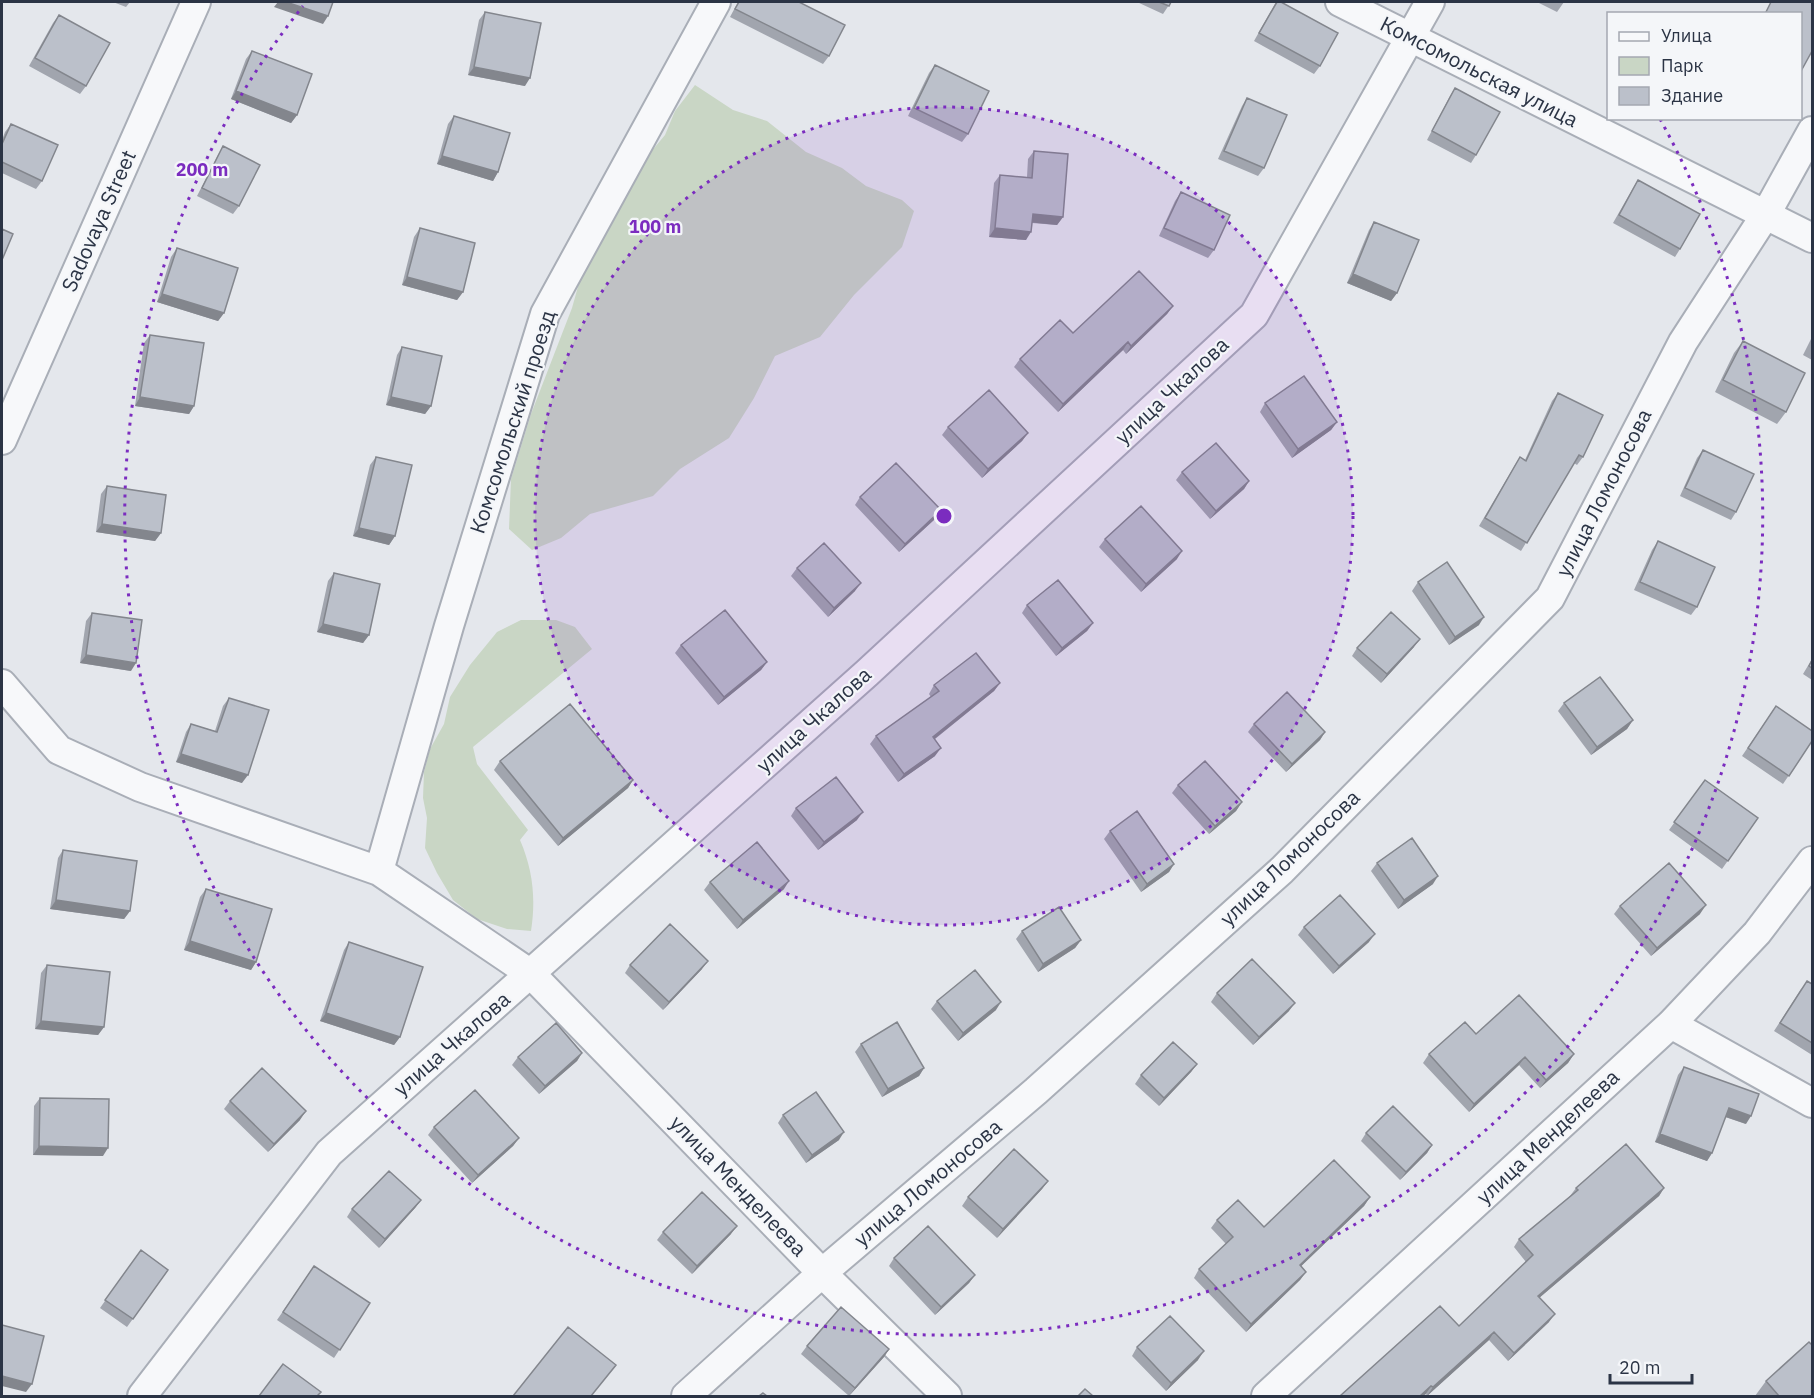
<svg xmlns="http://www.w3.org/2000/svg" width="1814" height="1398" font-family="'IBM Plex Sans',sans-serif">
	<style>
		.green { fill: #c9d6c5 }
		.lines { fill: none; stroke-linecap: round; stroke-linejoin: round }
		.minor-casing { stroke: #a9aeb7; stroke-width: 32 }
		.minor { stroke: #f7f8fa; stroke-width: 28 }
		.wall { fill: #a1a5ae }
		.shaded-wall { fill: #83868d }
		.building { fill: #bbc0ca; stroke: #83868d; stroke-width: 1.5 }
		.ring { fill: none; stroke: #7b2cbf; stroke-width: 3; stroke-dasharray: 3 6 }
		.labels { text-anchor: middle; stroke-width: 4.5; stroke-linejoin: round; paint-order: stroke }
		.street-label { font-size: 21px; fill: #2b3445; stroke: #f4f6f9 }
		.centre { fill: #7b2cbf; stroke: #f4f6f9; stroke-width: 3 }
		.ring-label { font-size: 18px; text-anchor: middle; font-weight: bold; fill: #7b2cbf; stroke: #f4f6f9; stroke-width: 4.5; stroke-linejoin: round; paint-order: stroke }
	</style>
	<rect width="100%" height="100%" fill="#e4e7ec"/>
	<path class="green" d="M695 85 733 110 767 121 806 152 842 168 866 186 902 200 914 211 902 247 854 295 820 337 775 356 754 398 729 438 680 469 653 496 590 514 561 538 532 550 509 529 511 479 531 414 572 308 581 276 640 165 665 135 675 111Z
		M521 620H556L575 627 592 649 473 747 477 764 528 830 520 840C533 870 536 899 531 931L507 929 477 919 453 900 437 873 425 848 427 818 423 798 424 772 430 749 444 724 450 697 470 665 497 632Z"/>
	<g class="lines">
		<g class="minor-casing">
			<path id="minor" d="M1340 2 1812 238
				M2 440 196 2
				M2 684 59 750 140 787 379 871 531 974 822 1273 947 1396
				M379 871 449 626 545 314 716 2
				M1671 1024 1812 1103
				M142 1396 329 1153 867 673 1254 315 1430 2
				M686 1396 822 1273 1036 1091 1282 870 1550 598 1683 342 1766 214 1812 131
				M1266 1396 1671 1024 1757 933 1812 861"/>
		</g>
		<use href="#minor" class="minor"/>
	</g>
	<path class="wall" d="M113 2H130L126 7Z
		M738 2H799L829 56 823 64 730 17Z
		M1137 2H1171L1163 14Z
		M1276 2 1320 66 1314 74 1254 41Z
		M1537 2H1564L1557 12Z
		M485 12 525 86 468 75 479 20Z
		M59 15 86 86 80 94 29 66 53 23Z
		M252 51 297 115 291 123 231 99 246 59Z
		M935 65 968 134 962 142 908 116 929 73Z
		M1455 88 1476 155 1471 163 1427 140 1450 96Z
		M1247 98 1264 168 1258 176 1218 159 1242 106Z
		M454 116 498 172 493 181 437 164 448 124Z
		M11 124 42 181 36 189 2 173V140L5 132Z
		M223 146 239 206 233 214 197 196 218 155Z
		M1034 151 1063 217 1057 225 1032 223 1026 240 989 237 994 183 1000 175 1027 177 1028 159Z
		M1638 180 1680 249 1675 257 1613 223 1633 188Z
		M1181 192 1214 250 1208 258 1159 236 1175 201Z
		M1374 222 1397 293 1391 301 1347 283 1369 230Z
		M420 228 463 292 457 300 402 285 414 237Z
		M177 248 224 313 218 321 157 302 171 257Z
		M1173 306 1167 314 1126 354 1123 350 1058 412 1014 367 1020 359 1073 333Z
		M150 335 194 406 189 414 135 406 144 343Z
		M1812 337V360L1803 355Z
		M1743 341 1786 412 1777 424 1715 392 1734 353Z
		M402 347 431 406 425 414 386 405 397 355Z
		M1558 393 1583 457 1577 465 1574 463 1521 551 1479 526 1515 465 1520 457 1525 460 1552 401Z
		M1265 403 1337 422 1331 430 1292 458 1260 412Z
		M948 427 1028 433 1022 441 982 478 942 435Z
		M1703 450 1736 512 1731 520 1680 496 1697 458Z
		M376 457 395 536 389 545 353 536 370 465Z
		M1182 472 1249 481 1244 489 1210 519 1176 480Z
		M107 486 161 533 155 541 96 532 101 494Z
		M860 497 941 510 935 519 899 552 855 505Z
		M1105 539 1177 559 1141 592 1099 547Z
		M1658 541 1697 607 1691 615 1634 590 1652 550Z
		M797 568 855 591 828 617 791 576Z
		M334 573 369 635 363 643 317 632 328 581Z
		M1418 582 1479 625 1449 645 1412 591Z
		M1027 605 1093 623 1087 631 1056 656 1022 613Z
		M92 613 131 671 80 663 86 621Z
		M681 645 767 662 761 670 718 705 675 653Z
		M1414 647 1381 683 1352 656 1357 648Z
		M1812 659V680L1803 674Z
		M1000 683 994 691 935 739V756L898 782 870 744 876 736 931 697 929 694 934 685Z
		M229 698 242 783 176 762 186 732 191 724 215 731 223 706Z
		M1564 703 1633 720 1627 729 1591 755 1558 711Z
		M1776 706 1812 741 1783 784 1742 756Z
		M1254 724 1325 732 1320 740 1286 772 1248 732Z
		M500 761 633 780 628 788 558 846 494 770Z
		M1705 780 1758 818 1722 869 1669 830Z
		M1178 785 1242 802 1236 811 1209 834 1172 793Z
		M796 808 857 820 818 850 791 816Z
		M1110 831 1174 864 1169 872 1141 892 1104 839Z
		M63 850 130 911 124 919 50 909 58 858Z
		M1377 863 1433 884 1398 909 1371 871Z
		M710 882 784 889 737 929 704 890Z
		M206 889 256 962 251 970 184 950 200 897Z
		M1620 906 1700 914 1651 956 1614 914Z
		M1304 927 1369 942 1333 974 1298 935Z
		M1022 931 1081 940 1075 948 1038 972 1016 939Z
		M349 942 400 1037 394 1045 320 1021 344 950Z
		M47 965 104 1027 98 1035 35 1029 41 973Z
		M630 965 702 969 663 1010 625 973Z
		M1812 984V1055L1774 1031 1801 989Z
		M1217 993 1289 1011 1253 1045 1211 1002Z
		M937 1001 996 1010 958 1041 931 1009Z
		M1476 1034 1574 1054 1568 1063 1540 1088 1519 1065 1469 1112 1423 1063 1429 1054Z
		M861 1044 924 1068 919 1076 882 1097 855 1052Z
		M582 1053 577 1061 539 1094 512 1065 518 1057Z
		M1197 1064 1191 1072 1159 1106 1135 1084 1141 1075Z
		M1684 1067 1746 1124 1725 1117 1712 1153 1707 1161 1655 1142 1678 1075Z
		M40 1098 103 1156 33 1155 34 1106Z
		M230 1101 300 1120 268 1152 224 1109Z
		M783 1115 839 1140 806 1163 778 1123Z
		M434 1127 519 1138 513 1146 472 1183 428 1135Z
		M1366 1133 1432 1145 1427 1153 1400 1180 1361 1141Z
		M1048 1181 1042 1189 997 1238 962 1206 968 1197Z
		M1576 1188H1664L1659 1196 1539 1298 1549 1322 1508 1361 1489 1340 1427 1396 1426 1394 1459 1326 1526 1262 1514 1247 1519 1239 1570 1196Z
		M1370 1197 1364 1206 1301 1266 1306 1272 1300 1280 1246 1332 1194 1278 1199 1269 1226 1244 1211 1228 1217 1220 1264 1227Z
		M421 1200 415 1208 379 1248 347 1217 352 1209Z
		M663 1232 731 1234 692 1274 657 1240Z
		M141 1250 168 1270 127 1327 100 1308Z
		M894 1258 975 1275 969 1283 935 1315 889 1266Z
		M314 1266 370 1303 334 1358 277 1320Z
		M807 1346 889 1349 884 1357 849 1396 801 1354Z
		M1137 1347 1198 1360 1166 1391 1132 1356Z
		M1766 1381 1812 1396H1755Z"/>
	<path class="shaded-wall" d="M278 2H286L328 16 323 24 274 7Z
		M474 67 530 78 525 86 468 75Z
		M236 91 297 115 291 123 231 99Z
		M442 156 498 172 493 181 437 164Z
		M1033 214 1063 217 1057 225 1027 222Z
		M995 228 1031 232 1026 240 989 237Z
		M1353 274 1397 293 1391 301 1347 283Z
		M407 277 463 292 457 300 402 285Z
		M162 294 224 313 218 321 157 302Z
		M1173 306 1167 314 1126 354 1131 346Z
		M1128 342 1123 350 1058 412 1063 404Z
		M140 397 194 406 189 414 135 406Z
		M391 397 431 406 425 414 386 405Z
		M1337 422 1331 430 1292 458 1298 449Z
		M1028 433 1022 441 982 478 988 469Z
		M1249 481 1244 489 1210 519 1216 511Z
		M941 510 935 519 899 552 905 544Z
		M102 524 161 533 155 541 96 532Z
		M359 528 395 536 389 545 353 536Z
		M1182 551 1177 559 1141 592 1146 584Z
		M861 583 855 591 828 617 834 608Z
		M1484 617 1479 625 1449 645 1455 637Z
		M1093 623 1087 631 1056 656 1062 648Z
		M323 624 369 635 363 643 317 632Z
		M1420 639 1414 647 1381 683 1387 674Z
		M86 655 136 663 131 671 80 663Z
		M767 662 761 670 718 705 724 697Z
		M1000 683 994 691 927 745 933 737Z
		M1633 720 1627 729 1591 755 1597 747Z
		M1325 732 1320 740 1286 772 1292 764Z
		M941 748 935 756 898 782 904 774Z
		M181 754 248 775 242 783 176 762Z
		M633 780 628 788 558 846 563 838Z
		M1242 802 1236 811 1209 834 1215 826Z
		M863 812 857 820 818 850 824 842Z
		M1174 864 1169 872 1141 892 1147 884Z
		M1438 876 1433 884 1398 909 1404 900Z
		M789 881 784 889 737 929 743 920Z
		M56 900 130 911 124 919 50 909Z
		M1706 905 1700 914 1651 956 1657 948Z
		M1375 934 1369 942 1333 974 1339 966Z
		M1081 940 1075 948 1038 972 1043 964Z
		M190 941 256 962 251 970 184 950Z
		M708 961 702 969 663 1010 669 1002Z
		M1001 1002 996 1010 958 1041 963 1033Z
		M1295 1003 1289 1011 1253 1045 1259 1037Z
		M326 1013 400 1037 394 1045 320 1021Z
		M41 1021 104 1027 98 1035 35 1029Z
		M582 1053 577 1061 539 1094 545 1086Z
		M1574 1054 1568 1063 1540 1088 1546 1080Z
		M1525 1057 1519 1065 1469 1112 1474 1104Z
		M1197 1064 1191 1072 1159 1106 1164 1098Z
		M924 1068 919 1076 882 1097 888 1089Z
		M1729 1108 1751 1116 1746 1124 1723 1116Z
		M306 1111 300 1120 268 1152 274 1144Z
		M844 1132 839 1140 806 1163 812 1155Z
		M1660 1134 1712 1153 1707 1161 1655 1142Z
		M519 1138 513 1146 472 1183 478 1175Z
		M1432 1145 1427 1153 1400 1180 1406 1172Z
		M39 1146 108 1148 103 1156 33 1155Z
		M1048 1181 1042 1189 997 1238 1003 1229Z
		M1664 1188 1659 1196 1532 1304 1538 1296Z
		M1370 1197 1364 1206 1294 1273 1300 1265Z
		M421 1200 415 1208 379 1248 385 1239Z
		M737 1226 731 1234 692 1274 697 1266Z
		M1306 1272 1300 1280 1246 1332 1251 1324Z
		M975 1275 969 1283 935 1315 941 1307Z
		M1555 1314 1549 1322 1508 1361 1514 1353Z
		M1494 1332 1489 1340 1427 1396 1433 1387Z
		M889 1349 884 1357 849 1396 855 1388Z
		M1204 1351 1198 1360 1166 1391 1171 1383Z
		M2 1376 32 1384 26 1392 2 1386Z
		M1431 1386 1426 1394 1423 1396H1420Z"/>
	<path class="building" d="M286 2H333L328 16Z
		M739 2H799L845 25 829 56 735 9Z
		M1159 2H1171L1169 6Z
		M1277 2H1281L1338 33 1320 66 1259 33Z
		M1771 2H1812V51L1800 73V14H1765Z
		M485 12 541 23 530 78 474 67Z
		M59 15 110 43 86 86 35 58Z
		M252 51 312 74 297 115 236 91Z
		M935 65 989 91 968 134 914 108Z
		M1455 88 1500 112 1476 155 1432 131Z
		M1247 98 1287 115 1264 168 1224 151Z
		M454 116 510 133 498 172 442 156Z
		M11 124 58 145 42 181 2 162V144Z
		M223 146 260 165 239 206 202 188Z
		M1034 151 1068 154 1063 217 1033 214 1031 232 995 228 1000 175 1032 178Z
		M1638 180 1700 214 1680 249 1619 215Z
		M1181 192 1230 215 1214 250 1164 228Z
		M1374 222 1419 240 1397 293 1353 274Z
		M420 228 475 243 463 292 407 277Z
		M2 229 13 234 2 260Z
		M177 248 238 268 224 313 162 294Z
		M1139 271 1173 306 1131 346 1128 342 1063 404 1020 359 1060 320 1073 333Z
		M150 335 204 343 194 406 140 397Z
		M1743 341 1805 373 1786 412 1723 380Z
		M402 347 442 356 431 406 391 397Z
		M1304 376 1337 422 1298 449 1265 403Z
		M989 390 1028 433 988 469 948 427Z
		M1558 393 1603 415 1583 457 1579 455 1527 543 1485 518 1520 457 1526 461Z
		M1216 443 1249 481 1216 511 1182 472Z
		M1703 450 1754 474 1736 512 1685 488Z
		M376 457 412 465 395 536 359 528Z
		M896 463 941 510 905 544 860 497Z
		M107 486 166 495 161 533 102 524Z
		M1141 506 1182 551 1146 584 1105 539Z
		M1658 541 1715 567 1697 607 1640 582Z
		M824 543 861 583 834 608 797 568Z
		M1447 562 1484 617 1455 637 1418 582Z
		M334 573 380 584 369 635 323 624Z
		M1058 580 1093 623 1062 648 1027 605Z
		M725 610 767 662 724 697 681 645Z
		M1391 612 1420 639 1387 674 1357 648Z
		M92 613 142 620 136 663 86 655Z
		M976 653 1000 683 933 737 941 748 904 774 876 736 939 691 934 685Z
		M1812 660V668L1809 666Z
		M1600 677 1633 720 1597 747 1564 703Z
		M1287 692 1325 732 1292 764 1254 724Z
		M229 698 269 710 248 775 181 754 191 724 217 732Z
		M570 704 633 780 563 838 500 761Z
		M1776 706 1812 731V741L1789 776 1748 748Z
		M1205 761 1242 802 1215 826 1178 785Z
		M836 777 863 812 824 842 796 808Z
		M1705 780 1758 818 1728 861 1674 822Z
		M1137 811 1174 864 1147 884 1110 831Z
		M1412 838 1438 876 1404 900 1377 863Z
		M757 842 789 881 743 920 710 882Z
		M63 850 137 861 130 911 56 900Z
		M1669 863 1706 905 1657 948 1620 906Z
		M206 889 272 909 256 962 190 941Z
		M1340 895 1375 934 1339 966 1304 927Z
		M1059 907 1081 940 1043 964 1022 931Z
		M670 924 708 961 669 1002 630 965Z
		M349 942 423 967 400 1037 326 1013Z
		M1252 959 1295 1003 1259 1037 1217 993Z
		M47 965 110 972 104 1027 41 1021Z
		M975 970 1001 1002 963 1033 937 1001Z
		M1807 981 1812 984V1043L1780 1023Z
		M1519 995 1574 1054 1546 1080 1525 1057 1474 1104 1429 1054 1465 1022 1476 1034Z
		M897 1022 924 1068 888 1089 861 1044Z
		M556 1023 582 1053 545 1086 518 1057Z
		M1173 1042 1197 1064 1164 1098 1141 1075Z
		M1684 1067 1759 1094 1751 1116 1729 1108 1712 1153 1660 1134Z
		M262 1068 306 1111 274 1144 230 1101Z
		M475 1090 519 1138 478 1175 434 1127Z
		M816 1092 844 1132 812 1155 783 1115Z
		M40 1098 109 1099 108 1148 39 1146Z
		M1393 1106 1432 1145 1406 1172 1366 1133Z
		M1626 1144 1664 1188 1538 1296 1555 1314 1514 1353 1494 1332 1433 1387 1431 1386 1420 1396H1340L1440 1306 1459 1326 1533 1255 1519 1239 1578 1190 1576 1188Z
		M1014 1149 1048 1181 1003 1229 968 1197Z
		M1334 1160 1370 1197 1300 1265 1306 1272 1251 1324 1199 1269 1233 1237 1217 1220 1238 1200 1264 1227Z
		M389 1171 421 1200 385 1239 352 1209Z
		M702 1192 737 1226 697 1266 663 1232Z
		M928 1226 975 1275 941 1307 894 1258Z
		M141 1250 168 1270 133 1319 105 1300Z
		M314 1266 370 1303 340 1350 283 1312Z
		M841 1307 889 1349 855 1388 807 1346Z
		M1170 1316 1204 1351 1171 1383 1137 1347Z
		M2 1325 44 1336 32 1384 2 1376Z
		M568 1327 616 1365 591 1396H513Z
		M1809 1342 1812 1345V1396H1779L1766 1381Z
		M283 1364 321 1392 317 1396H259Z
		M1085 1389 1093 1396H1078Z
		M763 1393 767 1396H759Z"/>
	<circle cx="944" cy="516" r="409" fill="#7b2cbf" fill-opacity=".12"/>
	<g class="ring">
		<circle cx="944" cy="516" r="409"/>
		<path d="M1660 119A819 819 0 1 1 303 6"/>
	</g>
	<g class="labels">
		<g class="street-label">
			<text transform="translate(1479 72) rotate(27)" y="7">Комсомольская улица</text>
			<text transform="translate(99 221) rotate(-66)" y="7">Sadovaya Street</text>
			<text transform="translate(1172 391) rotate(-43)" y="7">улица Чкалова</text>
			<text transform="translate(513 422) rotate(-72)" y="7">Комсомольский проезд</text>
			<text transform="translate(1604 493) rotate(-63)" y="7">улица Ломоносова</text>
			<text transform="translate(814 720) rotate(-42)" y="7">улица Чкалова</text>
			<text transform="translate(1290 858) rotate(-44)" y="7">улица Ломоносова</text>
			<text transform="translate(452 1044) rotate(-41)" y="7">улица Чкалова</text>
			<text transform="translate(1548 1137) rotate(-43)" y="7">улица Менделеева</text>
			<text transform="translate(928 1183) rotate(-40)" y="7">улица Ломоносова</text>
			<text transform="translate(738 1186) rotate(46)" y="7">улица Менделеева</text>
		</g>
	</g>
	<circle cx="944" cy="516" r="9" class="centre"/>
	<g class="ring-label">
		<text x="202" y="176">200 m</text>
		<text x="655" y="233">100 m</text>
	</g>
	<rect width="1814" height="1398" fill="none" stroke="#2b3445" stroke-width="6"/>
	<rect x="1607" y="12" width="195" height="108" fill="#f4f6f9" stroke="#a4a8b1" stroke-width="1.5"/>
	<rect x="1619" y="32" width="30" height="9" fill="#f7f8fa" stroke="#a4a8b1" stroke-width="1.5"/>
	<text x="1661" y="42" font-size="18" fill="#2b3445">Улица</text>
	<rect x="1619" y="57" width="30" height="18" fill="#c9d6c5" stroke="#a4a8b1" stroke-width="1.5"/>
	<text x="1661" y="72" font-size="18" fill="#2b3445">Парк</text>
	<rect x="1619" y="87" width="30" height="18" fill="#bbc0ca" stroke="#a4a8b1" stroke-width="1.5"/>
	<text x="1661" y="102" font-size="18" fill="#2b3445">Здание</text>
	<path d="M1610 1374v9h82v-9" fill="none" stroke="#2b3445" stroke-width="3"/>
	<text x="1619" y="1374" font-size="18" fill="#2b3445" stroke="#f4f6f9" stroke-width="4.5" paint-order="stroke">20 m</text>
</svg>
